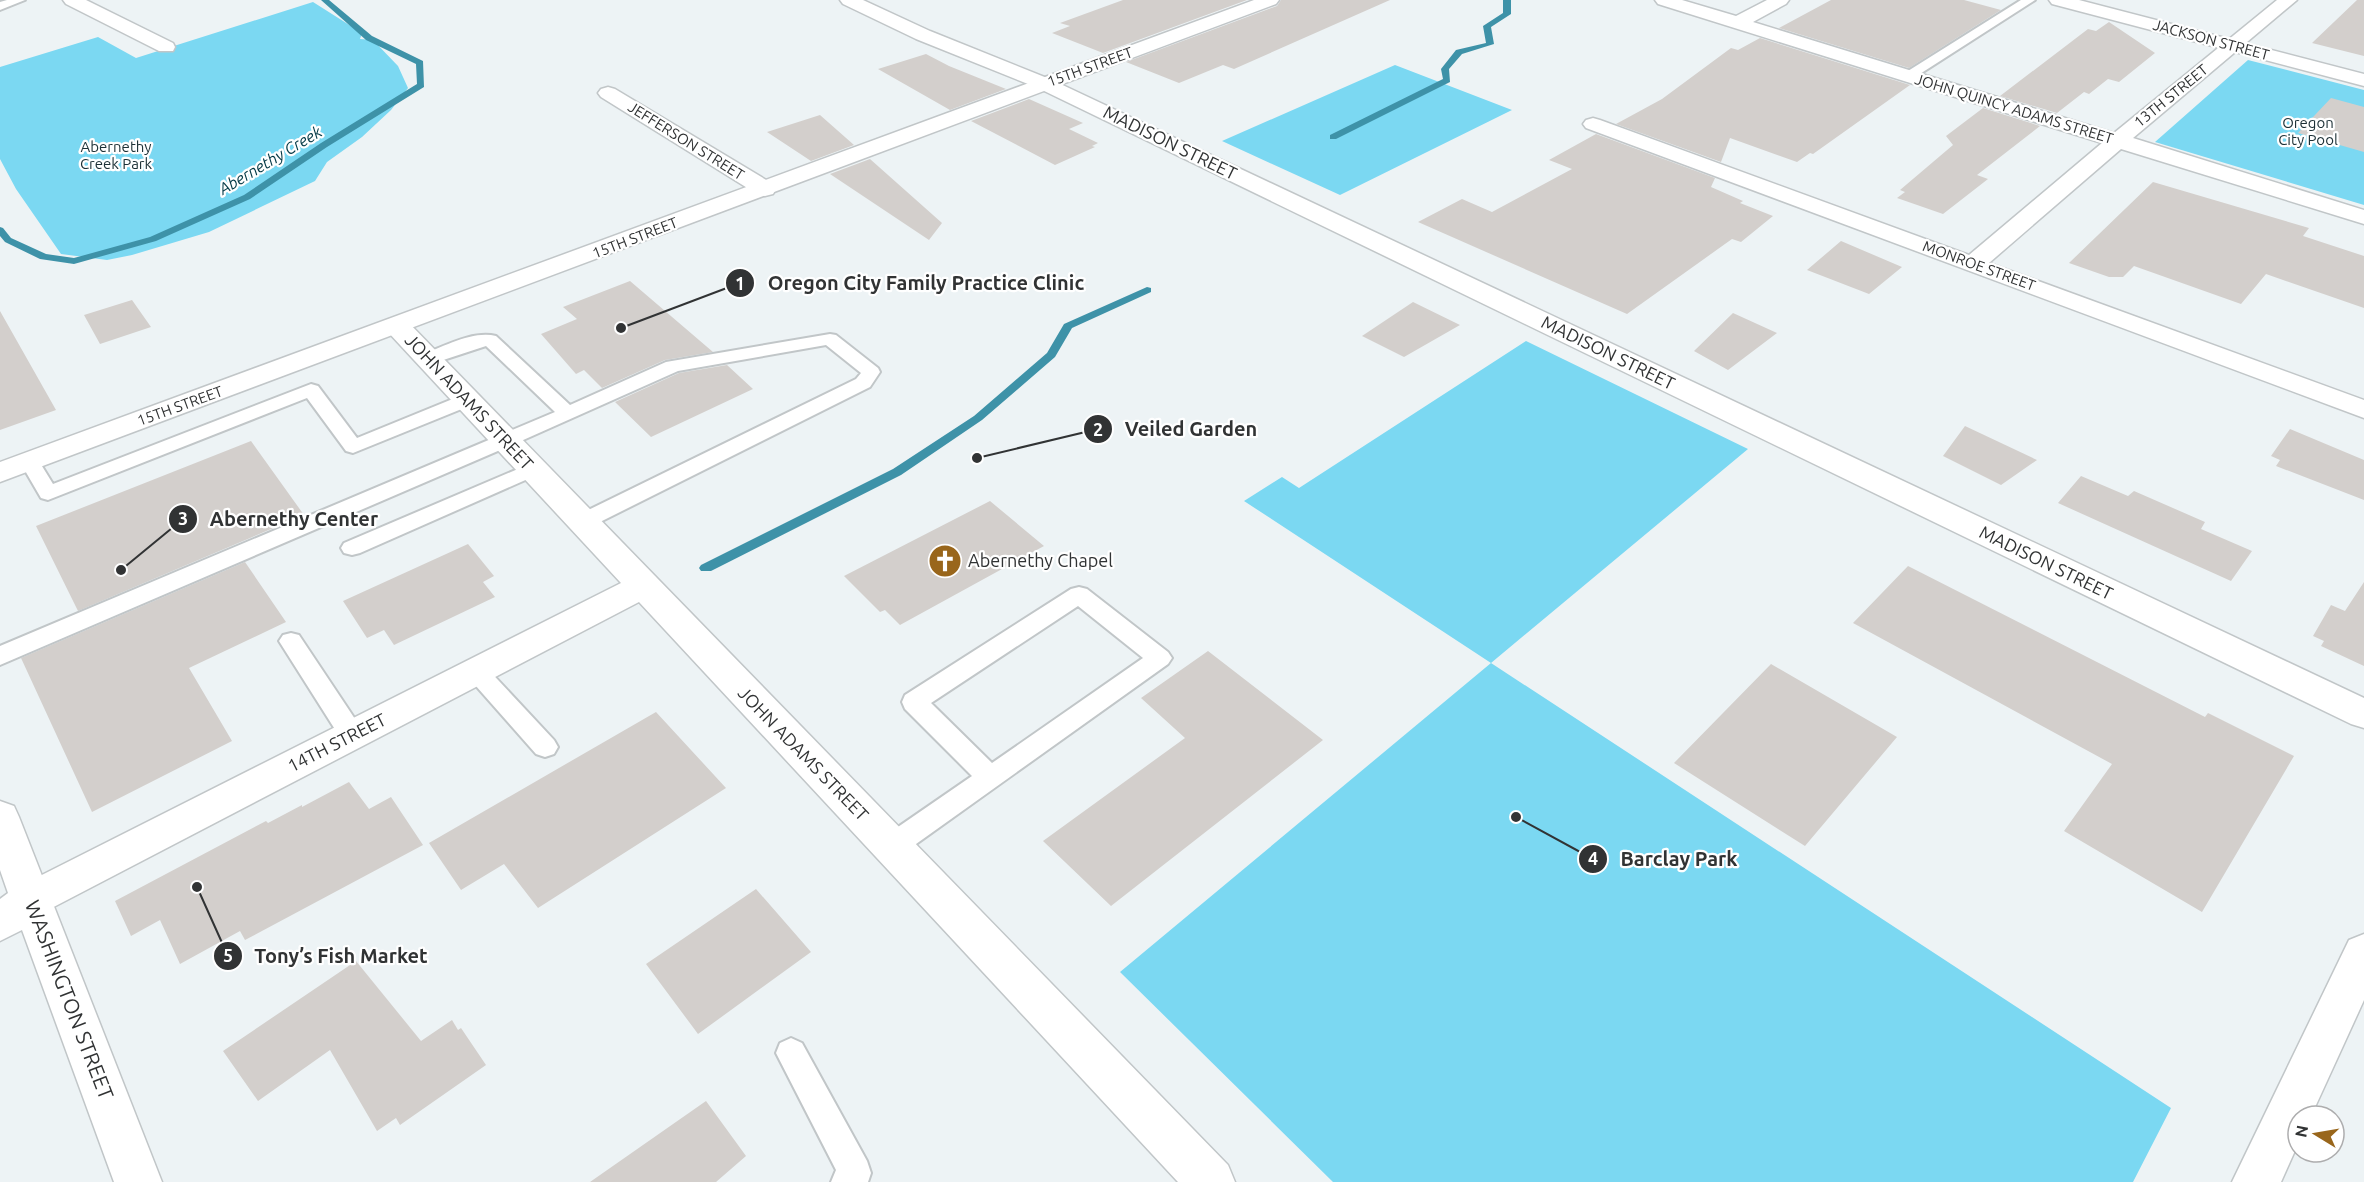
<svg xmlns="http://www.w3.org/2000/svg" width="2364" height="1182" font-family="Ubuntu,sans-serif">
	<style>
		.green { fill: #7bd8f2 }
		.lines { fill: none; stroke-linecap: round; stroke-linejoin: round }
		.stream { fill: #3e92a8; fill-rule: evenodd }
		.building { fill: #d3cfcc }
		.service-casing { stroke: #c1c6c8; stroke-width: 4 }
		.minor-casing { stroke: #c1c6c8; stroke-width: 3 }
		.tertiary-casing { stroke: #c1c6c8; stroke-width: 3 }
		.secondary-casing { stroke: #c1c6c8; stroke-width: 3 }
		.service { fill: #fff; fill-rule: evenodd }
		.minor { fill: #fff; fill-rule: evenodd }
		.tertiary { fill: #fff; fill-rule: evenodd }
		.secondary { fill: #fff; fill-rule: evenodd }
		.labels { text-anchor: middle; stroke-width: 4.5; stroke-linejoin: round; paint-order: stroke }
		.far-street-label { font-size: 15px; fill: #313334; stroke: #fff }
		.far-park-label { font-size: 15px; fill: #1c3036; stroke: #fff }
		.far-water-label { font-size: 16px; font-style: italic; fill: #003744; stroke: #fff }
		.street-label { font-size: 18px; fill: #313334; stroke: #fff }
		.poi-label { font-size: 18px; fill: #313334; stroke: #fff; text-anchor: start }
		.near-street-label { font-size: 21px; fill: #313334; stroke: #fff }
		.leader { fill: none; stroke: #313334; stroke-width: 2 }
		.callout-dot { fill: #313334; stroke: #fff; stroke-width: 2 }
		.mark-label { font-size: 18px; text-anchor: middle; font-weight: bold; fill: #fff }
		.callout-label { font-size: 20px; text-anchor: middle; font-weight: bold; fill: #313334; stroke: #fff; stroke-width: 4.5; stroke-linejoin: round; paint-order: stroke }
	</style>
	<rect width="100%" height="100%" fill="#edf3f5"/>
	<path class="green" d="M313 2 362 33 360 39 373 40 398 66 408 88 391 110 362 137 327 162 315 181 209 232 132 255 107 260 61 254 16 189 0 159V67L98 37 136 58Z
		M2248 60 2364 90V205L2155 142Z
		M1395 65 1512 110 1340 195 1222 141Z
		M1526 341 1748 449 1491 663 2171 1108 2133 1182H1333L1120 972 1491 663 1244 501 1282 477 1299 488Z"/>
	<g class="lines">
		<path class="stream" d="M321 0H329L372 36 423 61 424 87 327 147 250 199 156 241 74 264 40 259 5 242 0 236V227L3 228 11 238 46 254 74 258 150 237 244 195 321 143 417 84 416 64 366 40Z
			M1503 0H1511V14L1491 27 1494 44 1462 54 1449 69 1450 82 1336 139H1330V135L1443 79 1441 69 1456 50 1486 43 1483 26 1503 13Z
			M1147 287 1151 288V292L1072 328 1055 357 982 420 901 475 711 571H701L699 568 701 565 893 469 974 416 1047 353 1064 324Z"/>
	</g>
	<path class="building" d="M1123 0H1247L1103 53 1052 33 1070 26 1060 23Z
		M1281 0H1390L1234 69 1223 65 1179 83 1126 62 1277 6Z
		M1831 0H1964L2001 10 1909 68 1779 28Z
		M2357 0H2364V56L2312 43Z
		M2109 22 2155 53 2119 82 2108 79 2089 94 2084 92 2057 113 2000 96 2088 29 2096 31Z
		M1760 38 1910 85 1813 154 1810 153 1797 162 1730 138 1721 162 1616 124 1662 99 1731 48 1738 50Z
		M926 54 949 66 1006 89 950 110 878 69Z
		M2331 98 2364 107V152L2298 133Z
		M1029 99 1083 123 1069 129 1098 143 1092 146 1095 147 1055 165 971 121Z
		M1983 108 2040 126 1977 175 1988 179 1943 214 1897 198 1905 192 1900 190 1953 145 1946 136Z
		M820 115 854 145 811 161 767 132Z
		M1596 134 1715 178 1711 187 1743 201 1740 203 1773 216 1741 242 1732 239 1627 314 1418 222 1462 199 1492 212 1572 169 1549 160Z
		M870 159 942 223 929 240 830 174Z
		M2153 182 2309 228 2303 236 2364 256V308L2266 274 2241 304 2134 266 2123 277H2109L2069 263Z
		M1841 241 1902 267 1869 294 1807 270Z
		M630 281 713 352 665 360 602 388 584 370 576 374 541 334 577 319 563 307Z
		M132 300 151 327 100 344 84 315Z
		M1413 302 1460 325 1404 357 1362 336Z
		M0 311 56 410 0 430Z
		M1733 313 1777 333 1728 370 1694 351Z
		M727 365 753 389 651 437 615 402 679 373Z
		M1965 426 2037 460 2001 485 1943 456Z
		M2290 429 2364 460V500L2276 466 2280 460 2271 456Z
		M251 441 304 515 78 611 36 526Z
		M2081 476 2128 496 2134 491 2205 522 2201 529 2252 551 2231 581 2058 503Z
		M990 501 1044 546 900 625 885 610 880 612 844 576Z
		M468 544 494 576 483 582 495 597 394 645 384 630 367 638 343 601Z
		M245 562 286 622 189 668 232 741 92 812 21 658Z
		M1908 566 2205 717 2208 713 2294 756 2202 912 2064 831 2112 764 1853 623Z
		M2364 582V666L2321 646 2324 641 2313 636 2331 605 2345 611Z
		M1208 651 1323 740 1111 906 1043 841 1185 738 1141 698Z
		M1771 664 1897 737 1805 846 1674 763Z
		M656 712 726 788 538 908 504 864 461 890 429 843Z
		M349 782 369 809 391 797 423 845 245 940 240 931 180 964 160 920 131 936 115 901 266 821 268 823 302 805V807Z
		M756 889 811 952 698 1034 646 964Z
		M356 961 421 1041 452 1020 458 1030 461 1028 486 1065 400 1125 396 1118 377 1131 330 1050 258 1101 223 1051Z
		M706 1101 746 1156 716 1182H590Z"/>
	<g class="lines">
		<g class="service-casing">
			<path id="service" d="M7 0H25L0 10V2Z
				M2021 0H2035L1912 79H1902L1900 76Z
				M830 334 836 335 878 368 880 372 870 387 590 527 582 529 574 527 571 522 574 517 856 379 861 373 826 345 678 371 512 445 0 665V646L555 412 486 346 428 365 421 363 419 359 421 355C443 347 473 330 496 336L570 405 666 362Z
				M311 384 318 386 357 438 460 396H474L477 400 474 404 353 453 346 451 307 398 48 500 41 498 20 462 23 458 30 456 37 458 53 484Z
				M532 463 539 464 542 469 539 474 360 553 352 555 344 553 341 548 344 543Z
				M1079 587 1087 589 1168 652 1172 658 1168 664 902 854 892 857 882 854 878 846 882 838 972 776 905 709 902 702 905 695 1071 589ZM1078 606 1143 658 992 763 931 703Z
				M291 633 299 635 361 728 365 735 361 742 352 745 343 742 279 641 283 635Z
				M476 662 484 665 554 740 558 747 554 754 545 757 536 754 468 677 464 671 468 665Z
				M791 1038 802 1043 867 1161 871 1173 868 1182H831L836 1170 776 1053 780 1043Z"/>
		</g>
		<g class="minor-casing">
			<path id="minor" d="M63 0H86L173 43 175 47 173 51H159L66 4Z
				M840 0H863L930 31 1052 80 2364 698V728L2351 724 1038 88 916 39 843 4Z
				M1655 0H1682L1736 16 1767 0H1789L1786 4 1753 22 2114 133 2277 0H2297L2133 138 2364 210V224L2121 149 1989 263 2364 400V418L1586 128 1583 124 1586 120 1593 118 1600 120 1969 255 2102 143 1658 4Z
				M608 87 615 89 773 184 776 189 773 194 765 196 757 194 601 97 598 93 601 89Z
				M397 318 406 320 1228 1165 1235 1182H1178L639 602 46 911 32 917 18 911 12 899 18 887 621 583 388 332 384 326 388 320Z"/>
		</g>
		<g class="tertiary-casing">
			<path id="tertiary" d="M1254 0H1279L1276 4 0 482V462Z
				M2049 0H2079L2364 74V86L2052 4Z
				M2364 934V1000L2311 1116H2298V1144L2281 1182H2232L2349 940Z"/>
		</g>
		<g class="secondary-casing">
			<path id="secondary" d="M0 801 14 806 19 817 162 1182H114L22 930 0 941V899L8 893 0 870Z"/>
		</g>
		<use href="#service" class="service"/>
		<use href="#minor" class="minor"/>
		<use href="#tertiary" class="tertiary"/>
		<use href="#secondary" class="secondary"/>
	</g>
	<defs>
		<g id="church-disc" transform="scale(1.725)"><circle r="9.5" fill="#99661b" stroke="#fff"/><path d="M-1.2-6h2.4v3.5h3.3v2.4h-3.3V6h-2.4V-.1h-3.3v-2.4h3.3Z" fill="#fff"/></g>
	</defs>
	<g fill-rule="evenodd">
		<use href="#church-disc" x="945" y="561"/>
	</g>
	<g class="labels">
		<g class="far-street-label">
			<text transform="translate(2211 40) rotate(15)" y="5">JACKSON STREET</text>
			<text transform="translate(1090 67) rotate(-20)" y="5">15TH STREET</text>
			<text transform="translate(2171 96) rotate(-39)" y="5">13TH STREET</text>
			<text transform="translate(2014 109) rotate(17)" y="5">JOHN QUINCY ADAMS STREET</text>
			<text transform="translate(686 141) rotate(32)" y="5">JEFFERSON STREET</text>
			<text transform="translate(635 238) rotate(-21)" y="5">15TH STREET</text>
			<text transform="translate(1979 266) rotate(20)" y="5">MONROE STREET</text>
			<text transform="translate(180 406) rotate(-20)" y="5">15TH STREET</text>
		</g>
		<g class="far-park-label">
			<text x="2308" y="128">Oregon<tspan x="2308" dy="17">City Pool</tspan></text>
			<text x="116" y="152">Abernethy<tspan x="116" dy="17">Creek Park</tspan></text>
		</g>
		<g class="far-water-label">
			<text transform="translate(270 160) rotate(-31)" y="6">Abernethy Creek</text>
		</g>
		<g class="street-label">
			<text transform="translate(1170 143) rotate(26)" y="6">MADISON STREET</text>
			<text transform="translate(1608 353) rotate(26)" y="6">MADISON STREET</text>
			<text transform="translate(469 402) rotate(47)" y="6">JOHN ADAMS STREET</text>
			<text transform="translate(2046 563) rotate(26)" y="6">MADISON STREET</text>
			<text transform="translate(337 743) rotate(-27)" y="6">14TH STREET</text>
			<text transform="translate(803 754) rotate(46)" y="6">JOHN ADAMS STREET</text>
		</g>
		<g class="poi-label">
			<text x="968" y="567">Abernethy Chapel</text>
		</g>
		<g class="near-street-label">
			<text transform="translate(69 1000) rotate(69)" y="7">WASHINGTON STREET</text>
		</g>
	</g>
	<path class="leader" d="M621 328L740 283M977 458L1098 429M121 570L183 519M1516 817L1593 859M197 887L228 956"/>
	<g class="callout-dot">
		<circle cx="621" cy="328" r="6"/>
		<circle cx="977" cy="458" r="6"/>
		<circle cx="121" cy="570" r="6"/>
		<circle cx="1516" cy="817" r="6"/>
		<circle cx="197" cy="887" r="6"/>
		<circle cx="740" cy="283" r="15"/>
		<circle cx="1098" cy="429" r="15"/>
		<circle cx="183" cy="519" r="15"/>
		<circle cx="1593" cy="859" r="15"/>
		<circle cx="228" cy="956" r="15"/>
	</g>
	<g class="mark-label">
		<text x="740" y="290">1</text>
		<text x="1098" y="436">2</text>
		<text x="183" y="525">3</text>
		<text x="1593" y="865">4</text>
		<text x="228" y="962">5</text>
	</g>
	<g class="callout-label">
		<text x="926" y="290">Oregon City Family Practice Clinic</text>
		<text x="1191" y="436">Veiled Garden</text>
		<text x="294" y="526">Abernethy Center</text>
		<text x="1679" y="866">Barclay Park</text>
		<text x="341" y="963">Tony’s Fish Market</text>
	</g>
	<g transform="translate(2316 1134) rotate(281)"><circle r="28" fill="#ffffff" stroke="#adadae" stroke-width="1.5"/>
	<path d="M0-4.5L10 22L0 15L-10 22Z" fill="#99661b"/>
	<text y="-9" font-size="16" font-weight="bold" text-anchor="middle" fill="#313334">N</text>
	</g>
</svg>
